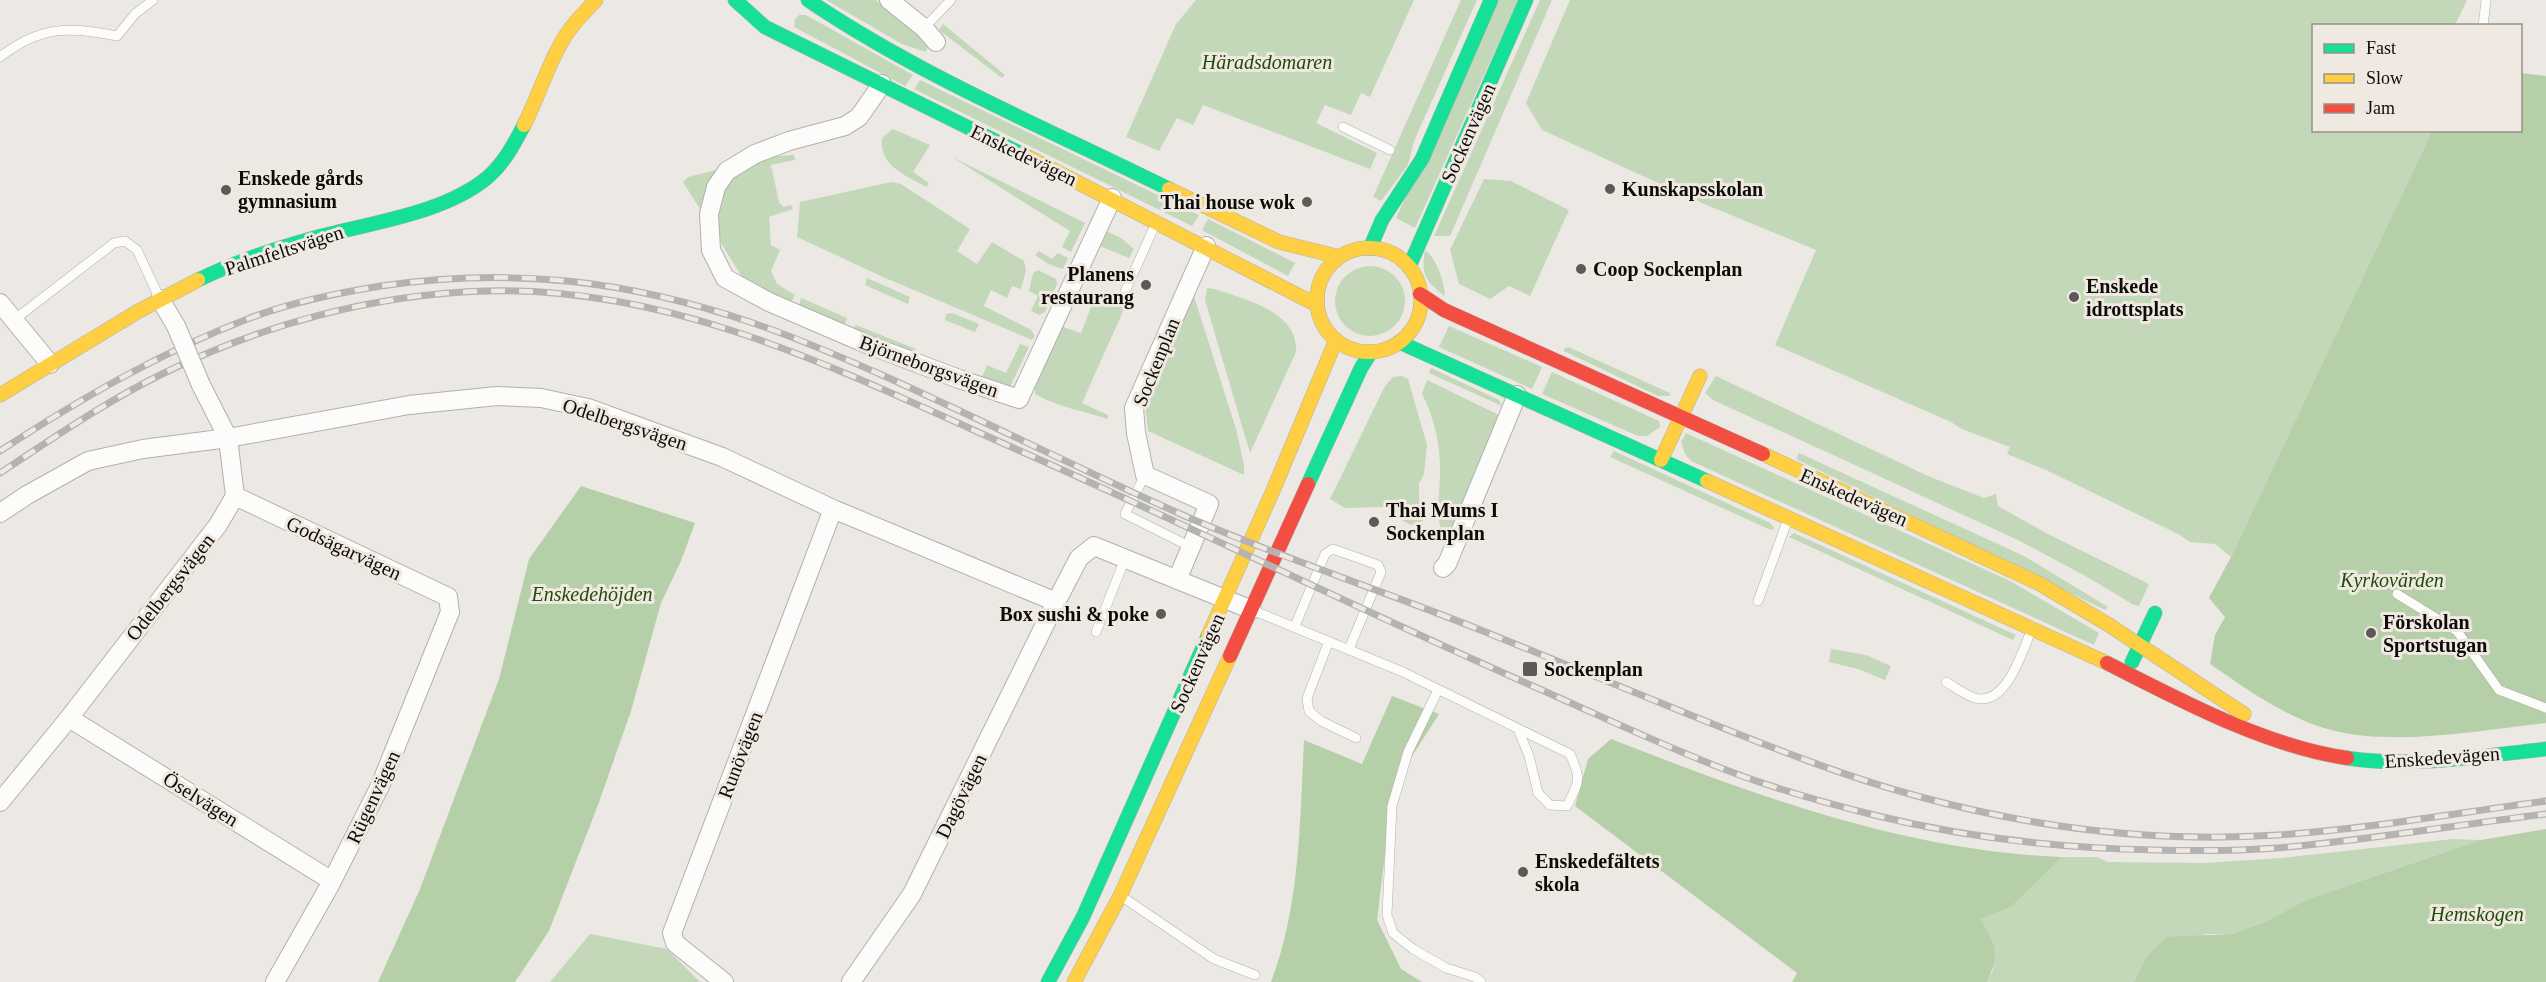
<svg xmlns="http://www.w3.org/2000/svg" width="2546" height="982" font-family="Georgia,serif">
	<style>
		.green { fill: #c3d7b9 }
		.forest { fill: #b5cfa8 }
		.lines { fill: none; stroke-linecap: round; stroke-linejoin: round }
		.lane-casing { stroke: #b3b0ac; stroke-width: 10 }
		.street-casing { stroke: #b3b0ac; stroke-width: 20 }
		.fast-casing { stroke: #b3b0ac; stroke-width: 15 }
		.slow-casing { stroke: #b3b0ac; stroke-width: 15 }
		.jam-casing { stroke: #b3b0ac; stroke-width: 15 }
		.lane { stroke: #fcfcfb; stroke-width: 9 }
		.street { stroke: #fcfcfb; stroke-width: 18 }
		.fast { stroke: #16e098; stroke-width: 14 }
		.slow { stroke: #ffcf43; stroke-width: 14 }
		.jam { stroke: #f24e42; stroke-width: 14 }
		.rail-casing { stroke: #b3b3b2; stroke-width: 7 }
		.rail { stroke: #f0e9e1; stroke-width: 4.5; stroke-dasharray: 14; stroke-linecap: butt }
		.street-bridge-casing { stroke: #b3b0ac; stroke-width: 20; stroke-linecap: butt }
		.street-bridge { stroke: #fcfcfb; stroke-width: 18 }
		.poi-dot { fill: #5c5956; stroke: #f0e9e1; stroke-width: 2 }
		.labels { text-anchor: middle; stroke-width: 6; stroke-linejoin: round; paint-order: stroke }
		.park-label { font-size: 20px; font-style: italic; fill: #1d4c07; stroke: #f0e9e1 }
		.street-label { font-size: 20px; fill: #0e0c09; stroke: #f0e9e1 }
		.poi-label { font-size: 20px; font-weight: bold; fill: #0e0c09; stroke: #f0e9e1; text-anchor: start }
	</style>
	<rect width="100%" height="100%" fill="#ece9e4"/>
	<path class="green" d="M826 0H876L929 43 926 52 902 44Z
		M1196 0H1414L1370 97 1361 93 1351 115 1325 105 1316 123 1377 153 1370 169 1203 105 1193 125 1177 118 1159 151 1126 137 1176 24Z
		M1461 0H1477L1414 141 1408 165 1381 201 1373 197Z
		M1499 0H1518L1415 228 1396 218Z
		M1540 0H1552L1450 236H1434Z
		M1570 0H2467L2455 25 2314 26V130L2432 131 2231 557 2215 544 2190 542 2178 534 2044 469 2007 454 2010 447 1962 429 1951 422 1775 345 1816 250 1702 203 1542 130 1526 103Z
		M799 15H806L913 75 905 86 794 27 795 19Z
		M943 24 1005 75 1002 78 939 30Z
		M920 80 1199 215 1192 226 914 89Z
		M893 129 930 145 913 172 929 183 926 187C905 175 879 166 882 138Z
		M794 155 795 160 771 165 779 202 783 207 791 205 793 209 769 217 771 245 780 250 771 271 777 284 795 295 791 302 744 280 683 182 688 177 773 156Z
		M952 157 1085 223 1071 252 1062 247 1070 231Z
		M1484 179 1511 181 1569 210 1530 296 1509 286 1490 299 1459 284 1450 250Z
		M891 182 901 184 970 229 957 251 977 264 992 242 1024 261 1026 270 1021 289 1012 286 1007 298 991 290 984 306 1031 330 1035 336 1032 340 883 277 797 237 800 202Z
		M1208 219 1295 263 1288 276 1202 230Z
		M1106 231 1121 238 1134 249 1129 258 1097 245Z
		M1425 250C1437 259 1444 281 1445 296 1425 281 1421 274 1425 250Z
		M1039 251 1052 259 1058 253 1068 258 1063 269 1048 264 1035 255Z
		M1335 301a35 35 0 1 1 70 0a35 35 0 1 1-70 0Z
		M1038 270 1056 279 1057 284 1045 312 1039 315 1031 311 1038 296 1029 291 1033 273Z
		M867 278 910 297 908 304 865 285Z
		M1207 288 1215 289C1246 300 1298 311 1296 352L1250 453 1207 307 1205 299Z
		M1193 293 1236 429 1244 465V475L1148 431 1145 404Z
		M1095 297 1125 307 1082 403 1108 415V419C1084 411 1057 407 1035 394V386L1063 327 1081 333Z
		M801 298 847 318 844 327 799 306Z
		M952 313 979 324 975 332 945 320 946 314Z
		M856 325 916 349 912 356 853 329Z
		M1449 326 1542 367 1532 389 1439 347Z
		M1020 344 1029 347 1009 389 982 377 987 365 1006 373Z
		M1568 347 1670 393V396H1658L1564 351V349Z
		M1431 368 1499 400 1502 406 1429 373Z
		M1552 372 1659 421 1660 427 1647 436H1638L1542 394Z
		M1402 376 1408 379 1427 445 1424 474 1419 484V498L1423 521 1411 525 1402 520 1403 512 1396 513 1384 507 1345 508 1330 499 1385 386 1393 377Z
		M1716 376 1928 476 1984 498 1996 494 1998 506 2048 534 2149 584 2139 606 2132 604 2091 579 2018 540 1713 400 1705 393Z
		M1427 380 1501 416 1449 536 1442 534C1436 515 1439 497 1440 477 1441 448 1435 419 1422 394Z
		M1686 433 2010 581 2099 633 2094 645 1691 461 1685 454 1681 442Z
		M1614 451 1770 523 1774 528 1772 530 1764 527 1610 457Z
		M1799 453 2024 556 2108 607 2105 610 1796 459Z
		M1794 533 2016 635 2013 640 1789 537Z
		M1831 649 1866 655 1891 666 1885 680 1858 669 1829 662Z
		M2453 839 2481 840 2308 899 2263 923 2232 934H2206L2145 959 2134 982H1987L1993 970 1980 919 2011 907 2062 857H2097L2108 862 2205 863 2281 858Z
		M590 934 667 949 700 982H550Z"/>
	<path class="forest" d="M2521 73 2546 76V723C2481 730 2398 746 2335 731 2289 720 2248 690 2210 664L2215 635 2225 617 2209 598 2231 557 2432 131 2520 130Z
		M581 486 695 523 681 561 661 603 631 711 598 805 549 931 515 982H378L420 889 499 679 529 559Z
		M1392 696 1439 714 1409 761 1387 838 1377 920 1401 969 1422 982H1271C1300 906 1300 821 1304 740L1362 764Z
		M1611 739C1757 796 1905 851 2062 857L2011 907 1980 919C1995 945 2001 952 1987 982H1792L1797 973 1575 806 1588 759Z
		M2546 829V982H2134L2145 959 2166 937 2232 934 2263 923 2308 899 2481 840Z"/>
	<g class="lines">
		<g class="lane-casing">
			<path id="lane" d="M2483 26 2486 0
				M924 28 951 0
				M0 57C40 26 69 26 117 36L135 14 153 0
				M1343 127 1390 150
				M1123 296 1156 223
				M14 320 114 243 125 241 137 250 159 297
				M1145 475 1125 514 1191 547
				M2397 594 2457 631 2499 690 2546 708
				M1758 601 1788 519
				M1252 610 1403 672 1570 754C1582 780 1579 781 1567 806L1550 805 1538 793 1529 756 1518 729
				M1295 626 1325 554 1333 549 1378 565 1381 572 1349 649
				M1096 632 1125 559
				M1329 641 1307 698 1309 711 1321 721 1356 738
				M1946 682C1955 687 1965 695 1975 698 2006 707 2022 652 2031 631
				M1438 690 1408 752 1392 806 1387 915 1393 933 1413 949 1446 968 1475 977 1481 982
				M1121 896 1214 959 1255 975"/>
		</g>
		<g class="street-casing">
			<path id="street" d="M889 0 924 28 936 42
				M882 84 859 117 845 126 789 141 755 154 727 171 716 187 709 214 711 250 725 278 769 302 869 345 959 379 1019 399 1112 198
				M160 299 176 326
				M0 303 50 364
				M235 496 448 597 450 612 380 786 330 885 275 982
				M0 513 27 495 88 461 143 449 228 438 409 405 497 396 541 398 588 408 722 457 833 509 1056 602 1079 558 1094 546 1252 610
				M1443 568 1447 564 1517 395
				M1177 580 1209 504 1145 475 1136 433 1134 408 1206 246
				M69 718 332 881
				M0 802 69 718 218 525 235 496 228 438 201 385
				M724 982 675 943 672 933 833 509
				M851 982 912 894 1056 602"/>
		</g>
		<g class="fast-casing">
			<path id="fast" d="M735 0 765 27 1028 157
				M808 0C920 76 1048 129 1169 189
				M1370 248 1382 220 1422 159 1491 0
				M1409 267 1526 0
				M198 280C235 262 274 249 314 238 369 223 444 214 488 177 505 162 514 144 524 125
				M1399 342 1707 481
				M1308 484 1361 368 1371 352
				M2132 662 2155 613
				M2347 758C2413 768 2480 756 2546 749
				M1048 982 1083 917 1208 636"/>
		</g>
		<g class="slow-casing">
			<path id="slow" d="M524 125C540 94 551 54 571 28 578 18 588 9 596 0
				M1028 157 1317 305
				M1169 189 1279 242 1340 257
				M1317 300a52 52 0 1 1 104 0a52 52 0 1 1-104 0Z
				M0 395 137 312 198 280
				M1763 454 2040 584 2109 625 2244 714
				M1661 460 1700 376
				M1707 481 2107 663
				M1208 636 1272 493 1336 340
				M1074 982 1120 896 1230 656"/>
		</g>
		<g class="jam-casing">
			<path id="jam" d="M1420 294 1444 310 1763 454
				M1230 656 1308 484
				M2107 663C2180 700 2265 746 2347 758"/>
		</g>
		<use href="#lane" class="lane"/>
		<use href="#street" class="street"/>
		<use href="#fast" class="fast"/>
		<use href="#slow" class="slow"/>
		<use href="#jam" class="jam"/>
		<g class="rail-casing">
			<path id="rail" d="M0 451C80 399 161 352 250 318 292 302 337 293 381 286 515 267 626 280 753 323 800 339 846 359 891 379 990 424 1086 472 1185 516 1284 559 1387 592 1488 633 1554 660 1621 687 1688 714 1763 744 1839 775 1917 796 2034 828 2156 843 2278 835 2368 829 2457 813 2546 801
				M0 473C52 439 105 402 162 374 263 324 375 294 487 291 682 286 855 378 1027 454 1200 531 1371 615 1544 691 1598 715 1651 740 1706 762 1759 784 1817 801 1874 815 1966 838 2060 848 2155 850 2196 851 2237 851 2277 848 2367 840 2456 825 2546 814"/>
		</g>
		<use href="#rail" class="rail"/>
		<g class="street-bridge-casing">
			<path id="street-bridge" d="M176 326 201 385"/>
		</g>
		<use href="#street-bridge" class="street-bridge"/>
	</g>
	<g class="poi-dot">
		<circle cx="1610" cy="189" r="6"/>
		<circle cx="226" cy="190" r="6"/>
		<circle cx="1307" cy="202" r="6"/>
		<circle cx="1581" cy="269" r="6"/>
		<circle cx="1146" cy="285" r="6"/>
		<circle cx="2074" cy="297" r="6"/>
		<circle cx="1374" cy="522" r="6"/>
		<circle cx="1161" cy="614" r="6"/>
		<circle cx="2371" cy="633" r="6"/>
		<rect x="1522" y="661" width="16" height="16" rx="3"/>
		<circle cx="1523" cy="872" r="6"/>
	</g>
	<g class="labels">
		<g class="park-label">
			<text x="1267" y="69">Häradsdomaren</text>
			<text x="2392" y="587">Kyrkovärden</text>
			<text x="592" y="601">Enskedehöjden</text>
			<text x="2477" y="921">Hemskogen</text>
		</g>
		<g class="street-label">
			<text transform="translate(1468 133) rotate(-66)" y="7">Sockenvägen</text>
			<text transform="translate(1024 155) rotate(26)" y="7">Enskedevägen</text>
			<text transform="translate(284 250) rotate(-18)" y="7">Palmfeltsvägen</text>
			<text transform="translate(1156 362) rotate(-68)" y="7">Sockenplan</text>
			<text transform="translate(929 366) rotate(20)" y="7">Björneborgsvägen</text>
			<text transform="translate(625 424) rotate(18)" y="7">Odelbergsvägen</text>
			<text transform="translate(1854 497) rotate(24)" y="7">Enskedevägen</text>
			<text transform="translate(344 548) rotate(25)" y="7">Godsägarvägen</text>
			<text transform="translate(170 587) rotate(-52)" y="7">Odelbergsvägen</text>
			<text transform="translate(1197 663) rotate(-66)" y="7">Sockenvägen</text>
			<text transform="translate(740 755) rotate(-69)" y="7">Runövägen</text>
			<text transform="translate(2442 757) rotate(-4)" y="7">Enskedevägen</text>
			<text transform="translate(961 796) rotate(-64)" y="7">Dagövägen</text>
			<text transform="translate(373 797) rotate(-65)" y="7">Rügenvägen</text>
			<text transform="translate(201 799) rotate(32)" y="7">Öselvägen</text>
		</g>
		<g class="poi-label">
			<text x="238" y="185">Enskede gårds<tspan x="238" dy="23">gymnasium</tspan></text>
			<text x="1622" y="196">Kunskapsskolan</text>
			<text x="1295" y="209" text-anchor="end">Thai house wok</text>
			<text x="1593" y="276">Coop Sockenplan</text>
			<text x="1134" y="281" text-anchor="end">Planens<tspan x="1134" dy="23">restaurang</tspan></text>
			<text x="2086" y="293">Enskede<tspan x="2086" dy="23">idrottsplats</tspan></text>
			<text x="1386" y="517">Thai Mums I<tspan x="1386" dy="23">Sockenplan</tspan></text>
			<text x="1149" y="621" text-anchor="end">Box sushi &amp; poke</text>
			<text x="2383" y="629">Förskolan<tspan x="2383" dy="23">Sportstugan</tspan></text>
			<text x="1544" y="676">Sockenplan</text>
			<text x="1535" y="868">Enskedefältets<tspan x="1535" dy="23">skola</tspan></text>
		</g>
	</g>
	<rect x="2312" y="24" width="210" height="108" fill="#f0e9e1" stroke="#96918b" stroke-width="1.5"/>
	<rect x="2324" y="44" width="30" height="9" fill="#16e098" stroke="#96918b" stroke-width="1.5"/>
	<text x="2366" y="54" font-size="18" fill="#0e0c09">Fast</text>
	<rect x="2324" y="74" width="30" height="9" fill="#ffcf43" stroke="#96918b" stroke-width="1.5"/>
	<text x="2366" y="84" font-size="18" fill="#0e0c09">Slow</text>
	<rect x="2324" y="104" width="30" height="9" fill="#f24e42" stroke="#96918b" stroke-width="1.5"/>
	<text x="2366" y="114" font-size="18" fill="#0e0c09">Jam</text>
</svg>
